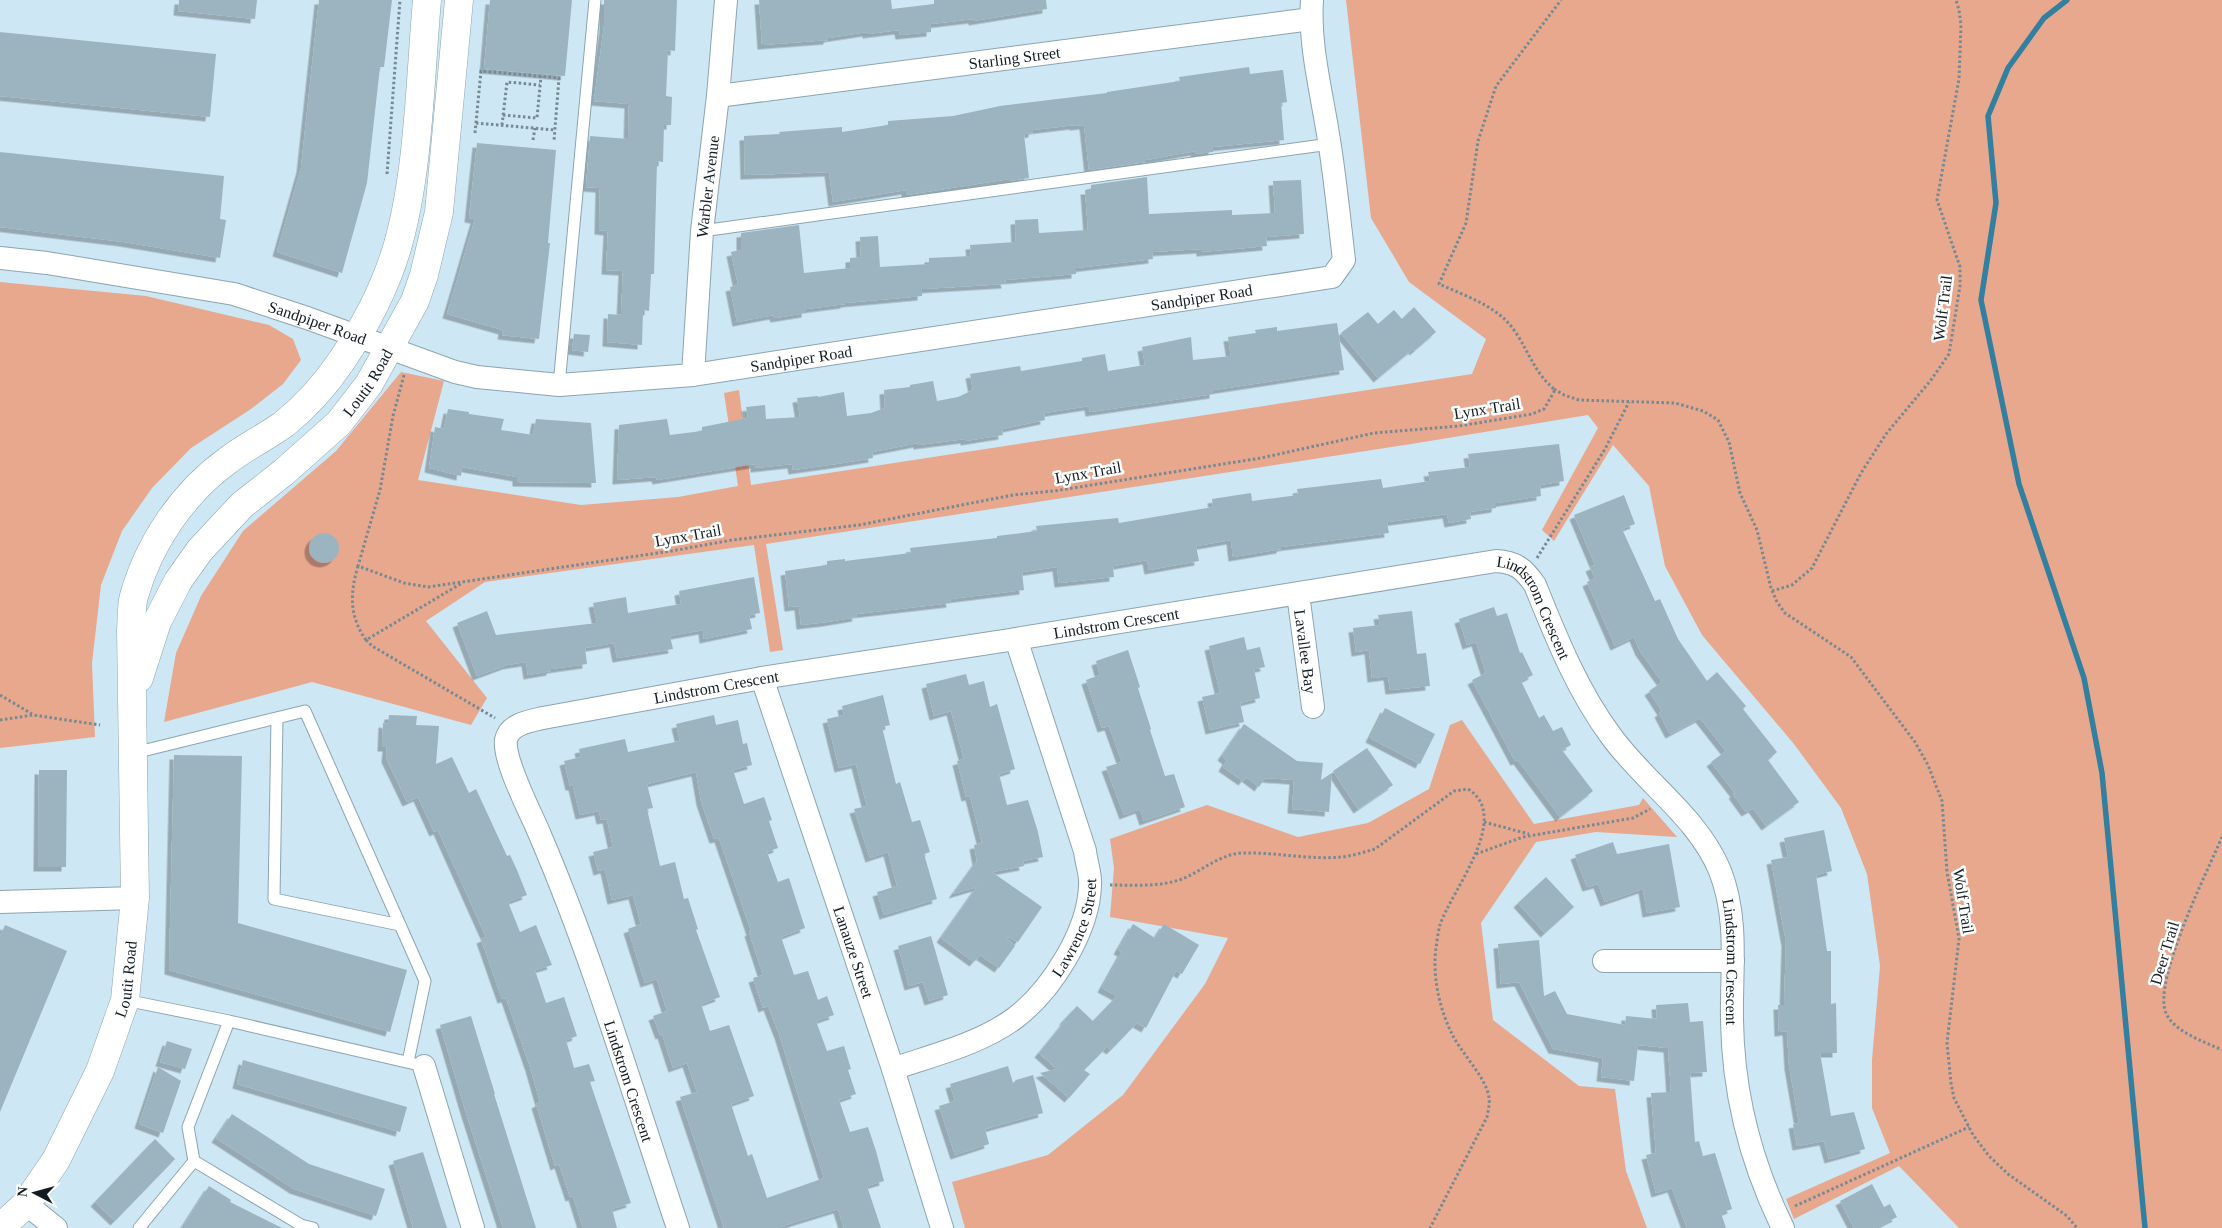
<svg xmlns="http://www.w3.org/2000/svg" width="2222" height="1228" font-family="Georgia,serif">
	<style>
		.green { fill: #e7a88e }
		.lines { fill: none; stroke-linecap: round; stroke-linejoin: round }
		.stream { stroke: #327fa0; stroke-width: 5.5 }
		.building { fill: #9bb4c0; fill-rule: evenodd; filter: url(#shadow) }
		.service-casing { stroke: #8ca4b0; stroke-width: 13 }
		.minor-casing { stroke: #8ca4b0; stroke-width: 24 }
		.tertiary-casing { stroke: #8ca4b0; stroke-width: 29 }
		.path { stroke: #778992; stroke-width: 3; stroke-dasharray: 2.5 2.5; stroke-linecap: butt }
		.service { stroke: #fff; stroke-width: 11 }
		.minor { stroke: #fff; stroke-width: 22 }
		.tertiary { stroke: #fff; stroke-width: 28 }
		.labels { text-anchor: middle; stroke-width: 5; stroke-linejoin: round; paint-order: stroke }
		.street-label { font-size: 16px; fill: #121c20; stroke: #fff }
	</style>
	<defs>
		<filter id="shadow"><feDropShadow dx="-4.5" dy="4.5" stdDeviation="0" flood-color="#0004"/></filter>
	</defs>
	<rect width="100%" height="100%" fill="#cde7f4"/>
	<path class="green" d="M1346 0H2222V1228H1959L1899 1166 1794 1219 1786 1199 1890 1153 1872 1108V1060L1880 966 1867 874 1841 808 1794 744 1702 635 1665 566 1649 486 1613 445 1554 541 1542 530 1598 428 1588 415 1411 444 766 544 783 650 770 652 754 545 485 582 426 621 487 698 471 725 312 682 164 722 176 653 201 596 243 531 336 451 401 372 444 381 418 480 581 505 678 497 738 486 724 393 739 390 751 485 1472 374 1486 339 1409 282 1371 218Z
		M0 282 146 296 269 325 293 339 301 360 283 384 251 409 191 448 152 488 122 531 101 585 92 663 95 737 0 748Z
		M1462 720 1534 824 1639 805 1643 798 1677 837 1596 832 1536 842 1481 923 1493 1020 1579 1086 1615 1089 1626 1171 1647 1228H965L952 1182 1048 1155 1123 1095 1205 984 1228 938 1110 917 1114 868 1110 839 1207 805 1298 837 1368 823 1429 789 1450 725Z"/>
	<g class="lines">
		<path class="stream" d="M2067 0 2044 18 2008 68 1988 116 1996 203 1981 300 2019 484 2084 678 2102 773 2145 1228"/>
	</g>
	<path class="building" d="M179 0H257L255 19 178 11Z
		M319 0H392L384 67H380L367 183 342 273 277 252 301 168Z
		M490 0H572L565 76 484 69Z
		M604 0H677L675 51 668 50 666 96 672 97 671 125H664L663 162 657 161 654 274H651L649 311 643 310 642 345 607 342 608 314 621 315 623 271 606 270 608 231 599 230 600 188 586 187 590 136 628 139 629 104 594 101 604 26Z
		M759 0H891L892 9 934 4V0H1046L1047 9 973 21V19L931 24V32L900 35 899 30 867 34V32L828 38V40L762 45Z
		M0 32 216 54 210 117 0 96Z
		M1249 67 1250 74 1283 70 1287 102 1281 103 1284 140 1213 147V152L1195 154V151L1146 160V162L1089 170 1084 125 1074 126V125L1033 130V133L1024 134 1029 178 1009 181V179L906 195V190L833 202 829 172 745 175 744 136 780 134 779 132 842 127V132L888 125V121L953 116 1000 106 1107 93V92L1180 81 1179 77Z
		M477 143 556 150 548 243H550L539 339 502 335 503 330 447 314 475 219 469 218Z
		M0 152 224 176 220 219 226 220 220 258 124 242 0 227Z
		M1147 177 1149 214 1232 210V215L1275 213 1273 181 1301 180 1304 234 1266 237 1267 246 1201 252V249L1152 252 1153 259 1076 268V274L1005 280 1006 284 922 289V296L845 303V304L806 309V313L775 318 774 315 737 322 730 287 738 285 731 252 741 250V233L799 225 804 273 850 268V258L861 257 860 237 878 236 880 267 929 264V258L971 256 970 245 1016 242 1015 220 1038 219 1039 233 1088 230 1085 190H1091V185Z
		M1414 307 1436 332 1414 351 1413 349 1378 378 1341 333 1368 312 1378 324 1394 310 1402 319Z
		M1337 323 1344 370 1214 390V394L1090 412 1089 406 1044 413 1045 420 1002 429 1003 435 965 441V439L918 445V443L872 452 873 458 836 464 793 470 792 464 755 468V464L657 480 656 477 617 480 619 425 667 419 670 435 702 431V427L748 418 746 407 765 405 766 419 800 417 797 398 818 396V397L844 392 847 416 871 413 885 408 884 390 910 387V385L933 381 937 401 958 397 973 390 970 374 1020 366 1021 371 1082 361V358L1105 354 1108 371 1145 365 1142 347 1191 337 1193 360 1231 356 1228 337 1256 333 1255 330 1277 327V331Z
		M574 334 590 335 588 352 572 350Z
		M448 409 469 412V414L504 419 501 430 533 435 536 419 591 423 596 483 517 482V477L462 467 461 476 429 468 435 427 444 429Z
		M1559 444 1564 481 1540 485 1541 496 1496 503V508L1470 512 1471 519 1449 523 1447 514 1387 522 1389 533 1281 547V549L1233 557 1231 540 1196 546 1199 561 1149 570 1147 560 1113 566 1114 577 1059 583 1057 567 1022 572 1024 590 950 599 951 603 856 614 857 617 827 622 801 625 799 606 789 607 785 571 827 565V561L845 559V561L911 553 910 548 997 538V536L1037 531 1036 526 1118 518 1119 523 1213 507 1212 499 1251 493 1252 501 1298 495 1297 489 1381 479 1383 488 1430 481 1428 472 1470 467 1468 454Z
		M1624 495 1635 524 1622 529 1655 601 1660 599 1678 639 1707 681 1717 672 1746 706 1743 709 1777 752 1768 760 1799 802 1766 826 1753 808 1746 812 1733 794 1735 793 1711 762 1726 751 1700 718 1670 734 1659 713 1662 711 1649 691 1662 682 1640 651 1634 637 1615 646 1587 582 1595 578 1590 567 1595 565 1574 515Z
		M309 548a15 15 0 1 1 30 0a15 15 0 1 1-30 0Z
		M754 577 760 613 749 615 752 629 704 639 703 630 670 636 673 649 617 658 614 643 585 648 587 664 551 669V671L528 675 526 662 507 665 477 676 457 623 487 611 496 635 597 623 593 603 626 597 628 613 681 604 679 591Z
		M1494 607 1497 616 1507 613 1520 653 1522 652 1533 675 1521 681 1539 718 1544 715 1553 731 1562 727 1571 745 1562 750 1593 791 1560 817 1518 760 1515 761 1472 680 1486 673 1476 642 1467 645 1459 619Z
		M1412 611 1417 654 1426 653 1430 686 1390 690 1388 676 1372 678 1369 650 1356 652 1353 628 1380 625 1378 615Z
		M1244 637 1247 650 1260 647 1265 667 1254 669 1260 698 1240 703 1244 722 1210 730 1202 697 1220 693 1209 646Z
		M1128 650 1140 687 1138 688 1151 729 1150 730 1165 776 1174 774 1185 807 1144 821 1140 809 1124 815 1106 767 1122 762 1109 726 1102 728 1086 680 1100 675 1096 661Z
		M966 674 969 685 984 681 990 707 997 704 1015 769 999 774 1007 805 1028 800 1038 832 1043 857 1023 861 1024 866 992 872 1042 907 1018 942 1008 937 1007 939 1015 946 999 968 980 955 974 962 941 938 977 887 953 894 977 861 974 845 982 843 970 796 966 797 957 761 964 759 951 711 934 716 926 684Z
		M883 695 890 725 882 727 896 784 900 782 912 822 920 820 930 852 924 854 937 899 884 915 877 892 897 886 888 852 870 858 854 809 867 806 856 764 839 768 827 719 844 715 842 706Z
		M1385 708 1435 734 1420 764 1370 738Z
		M389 715 417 716 416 725 439 726 436 764 452 757 469 793 476 789 507 856 510 855 517 870 527 895 508 902 520 932 536 925 552 965 535 970 546 1003 564 997 577 1036 566 1040 574 1068 589 1064 595 1081 590 1082 631 1203 612 1209 617 1228H583L573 1196 570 1197 559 1164 555 1166 536 1104 540 1102 530 1067 506 998 502 999 481 939 486 937 438 830 434 832 418 797 407 802 386 758 387 747H382L383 723 388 724Z
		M714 715 716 725 738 720 743 744 747 743 752 765 733 770 744 804 764 797 772 820 769 821 778 848 767 852 778 882 789 878 805 928 781 937 794 975 808 971 818 1000 827 996 834 1015 816 1021 827 1051 844 1046 851 1069 848 1070 856 1094 839 1100 850 1132 868 1127 876 1151 884 1181 867 1186 881 1228H844L838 1209 776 1228H724L680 1097 697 1092 687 1063 673 1068 662 1034 660 1035 653 1016 667 1011 657 979 645 983 628 929 641 924 633 895 612 900 605 869 598 871 593 852 613 847 607 819 601 820 599 811 580 815 573 786H570L564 761 581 757 579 749 625 739 628 752 680 741 676 724ZM696 772 701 801 714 839 719 838 751 931 749 932 763 975 753 978 763 1008 768 1006 779 1034 824 1178 767 1198 752 1154 748 1156 731 1104 754 1096 729 1025 710 1031 701 1004 720 997 696 930 698 929 688 898 684 899 675 862 660 866 647 809 653 808 647 784Z
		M1244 724 1297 761 1323 763 1321 780 1332 773 1329 812 1292 809 1294 780 1265 778 1259 787 1246 777 1243 781 1223 767 1227 760 1222 756Z
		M1367 748 1393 785 1358 809 1333 771Z
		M174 755 242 756 238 923 407 970 390 1032 169 970Z
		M39 770H67L66 867H38Z
		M1824 830 1832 871 1816 875 1827 951H1831V1004L1836 1003 1837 1053H1820L1831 1116 1854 1112 1865 1149 1829 1159 1824 1141 1797 1146 1793 1124 1799 1123 1789 1065 1787 1031 1779 1032 1778 1005H1784L1786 942 1771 860 1788 857 1784 838Z
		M1613 842 1617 854 1669 844 1680 907 1647 913 1643 889 1605 902 1598 884 1587 887 1575 855Z
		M1546 877 1574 907 1545 933 1518 903Z
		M1133 924 1155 938 1164 924 1199 945 1182 974 1176 971 1146 1028 1137 1023 1111 1050 1107 1047 1084 1070 1090 1074 1069 1098 1040 1073 1057 1069 1039 1053 1065 1021 1064 1020 1077 1006 1093 1021 1117 996 1102 988 1122 952 1118 950Z
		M5 925 67 951 0 1112V937Z
		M931 936 948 995 929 1001 923 982 909 986 898 946Z
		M1539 940 1544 996 1555 991 1567 1014 1625 1025 1626 1016 1657 1019 1656 1005 1688 1003 1690 1022 1703 1021 1707 1072 1690 1073 1695 1142 1699 1141 1703 1156 1715 1153 1732 1209 1721 1213 1726 1228H1687L1672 1188 1656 1193 1646 1155 1656 1153 1651 1093 1671 1092 1668 1048 1638 1045 1634 1081 1601 1077 1603 1058 1553 1049 1519 982 1501 984 1498 944Z
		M471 1016 495 1094H494L536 1228H503L466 1113 440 1025Z
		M167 1041 192 1049 185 1069 160 1062Z
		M243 1060 407 1107 400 1132 237 1084Z
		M1008 1066 1013 1083 1016 1080 1033 1075 1043 1113 985 1129 989 1144 955 1155 939 1106 955 1101 950 1084Z
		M158 1067 181 1081 163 1133 139 1124Z
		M232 1114 309 1164 385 1189 376 1216 294 1189 216 1138Z
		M155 1139 175 1159 115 1221 95 1202Z
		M423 1152 447 1228H413L393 1161Z
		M1872 1184 1884 1207 1890 1204 1897 1217 1875 1228H1854L1840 1201Z
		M209 1186 231 1200 230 1202 282 1228H182Z"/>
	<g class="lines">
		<g class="service-casing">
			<path id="service" d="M702 231 1330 144
				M559 385 595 0
				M277 718 274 899 400 925
				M134 753 305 711 425 981 408 1062
				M125 1000 229 1021 415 1064
				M229 1021 188 1127 194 1161 301 1225 313 1228
				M139 1228 194 1161"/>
		</g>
		<g class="minor-casing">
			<g id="minor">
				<path id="s1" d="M718 96 1311 19"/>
				<path id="s2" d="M0 258 47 263 234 294 307 318 455 372 477 377 559 385 693 375 1332 277 1344 260C1339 218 1335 175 1328 134 1321 90 1309 44 1312 0"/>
				<path id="s3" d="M693 375 702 231 718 96 726 0"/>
				<path id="s4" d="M1298 594 1313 707"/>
				<path id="s5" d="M762 678 893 1069 942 1228"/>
				<path d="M0 902 135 898"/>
				<path d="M1604 961H1733"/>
				<path d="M424 1066 473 1228"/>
				<path id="s6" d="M893 1069C933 1055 980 1044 1015 1018 1051 991 1089 931 1090 885 1091 874 1086 862 1085 851L1016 639"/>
				<path d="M26 1204 56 1228"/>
				<path id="s7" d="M678 1228C634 1097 595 963 540 835 532 815 503 761 506 740 509 724 530 721 543 718L762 678 1016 639 1496 561C1516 562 1524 569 1535 585 1556 637 1577 690 1611 736 1645 783 1698 817 1720 871 1739 919 1731 970 1732 1020 1733 1093 1751 1163 1783 1228"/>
			</g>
		</g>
		<g class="tertiary-casing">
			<g id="tertiary">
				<path id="s8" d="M139 678 157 622 178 581 200 550 242 505 284 472 339 423 369 384 415 301 424 275 439 212 459 0"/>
				<path id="s9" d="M0 1228 26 1204 56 1160 100 1071 125 1000 135 898 131 630C132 619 131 606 134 596 149 543 183 493 227 461 245 447 266 437 284 424 305 407 325 385 340 363 364 328 385 288 397 248 419 173 420 78 427 0"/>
			</g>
		</g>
		<path class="path" d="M503 115 537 118 541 76
			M476 123 555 130
			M502 125 507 82 540 85
			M475 133 481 71 559 78 554 141
			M533 140 535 128
			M387 174 400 0
			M404 375 393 416 380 490 358 566 404 583 428 587 671 551 732 540 859 525 1013 495 1054 491 1261 458 1374 433 1459 426 1532 414 1544 409 1555 390C1534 372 1530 354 1516 333 1499 306 1467 297 1439 284L1466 223 1478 141 1496 86 1561 0
			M1554 389 1564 395 1579 400 1675 403 1703 411 1718 420 1729 442 1740 493 1757 530 1771 588 1777 602 1785 613 1851 657 1915 742 1928 765 1942 801 1947 872 1957 927 1959 939 1947 1043 1951 1083 1954 1098 1973 1135 1989 1156 2008 1174 2067 1216 2077 1228
			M1537 558 1605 449 1629 402
			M358 566C350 593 349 616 366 640L462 583
			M1772 591 1792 585 1812 568 1861 473 1886 434 1931 380 1949 354 1960 286V267L1937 200 1959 79 1961 25 1959 10 1956 0
			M366 640 372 646 495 718
			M0 695 32 714
			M0 720 33 715 100 725
			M1484 822 1529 834
			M2222 837C2208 870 2152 982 2166 1013 2174 1032 2205 1042 2222 1050
			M1476 854 1523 837 1633 818 1650 809
			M1110 885C1132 885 1157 887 1179 880 1200 873 1219 854 1242 853 1275 852 1309 860 1341 857 1353 856 1364 852 1375 849L1454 791 1468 789C1513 817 1451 891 1440 925 1438 932 1437 941 1436 948 1432 977 1440 1011 1453 1036 1463 1055 1487 1079 1489 1098 1490 1104 1488 1111 1487 1117L1430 1228
			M1795 1206 1969 1127"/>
		<use href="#service" class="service"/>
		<use href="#minor" class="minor"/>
		<use href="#tertiary" class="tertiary"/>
	</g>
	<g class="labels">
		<g class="street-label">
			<text dy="6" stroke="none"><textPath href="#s1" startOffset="299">Starling Street</textPath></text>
			<text dy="6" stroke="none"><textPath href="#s3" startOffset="189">Warbler Avenue</textPath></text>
			<text dy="6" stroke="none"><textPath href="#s2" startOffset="1225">Sandpiper Road</textPath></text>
			<text transform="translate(1942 308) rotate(-83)" y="6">Wolf Trail</text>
			<text dy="6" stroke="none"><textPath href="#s2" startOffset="325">Sandpiper Road</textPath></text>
			<text dy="6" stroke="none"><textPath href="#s2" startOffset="820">Sandpiper Road</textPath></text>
			<text dy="6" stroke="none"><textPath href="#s8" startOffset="381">Loutit Road</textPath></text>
			<text transform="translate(1487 408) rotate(-9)" y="6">Lynx Trail</text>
			<text transform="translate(1088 472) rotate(-10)" y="6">Lynx Trail</text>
			<text transform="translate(688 535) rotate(-10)" y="6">Lynx Trail</text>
			<text dy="6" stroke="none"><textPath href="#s7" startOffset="1594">Lindstrom Crescent</textPath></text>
			<text dy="6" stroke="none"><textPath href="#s7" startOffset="1145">Lindstrom Crescent</textPath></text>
			<text dy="6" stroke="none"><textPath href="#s4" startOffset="58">Lavallee Bay</textPath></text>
			<text dy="6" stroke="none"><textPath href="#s7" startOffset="740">Lindstrom Crescent</textPath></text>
			<text transform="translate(1964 901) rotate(81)" y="6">Wolf Trail</text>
			<text dy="6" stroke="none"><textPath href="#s6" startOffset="244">Lawrence Street</textPath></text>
			<text dy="6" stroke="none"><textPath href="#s5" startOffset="289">Lanauze Street</textPath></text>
			<text transform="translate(2164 953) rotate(-73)" y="6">Deer Trail</text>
			<text dy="6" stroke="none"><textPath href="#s7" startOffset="2014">Lindstrom Crescent</textPath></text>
			<text dy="6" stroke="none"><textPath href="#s9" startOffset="284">Loutit Road</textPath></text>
			<text transform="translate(629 1081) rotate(72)" y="6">Lindstrom Crescent</text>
		</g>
	</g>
	<g transform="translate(35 1193) rotate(276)" stroke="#ffffff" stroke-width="4" paint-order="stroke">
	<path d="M0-4L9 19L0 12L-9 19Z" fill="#121c20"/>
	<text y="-8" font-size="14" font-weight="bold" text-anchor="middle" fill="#121c20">N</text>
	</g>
</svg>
